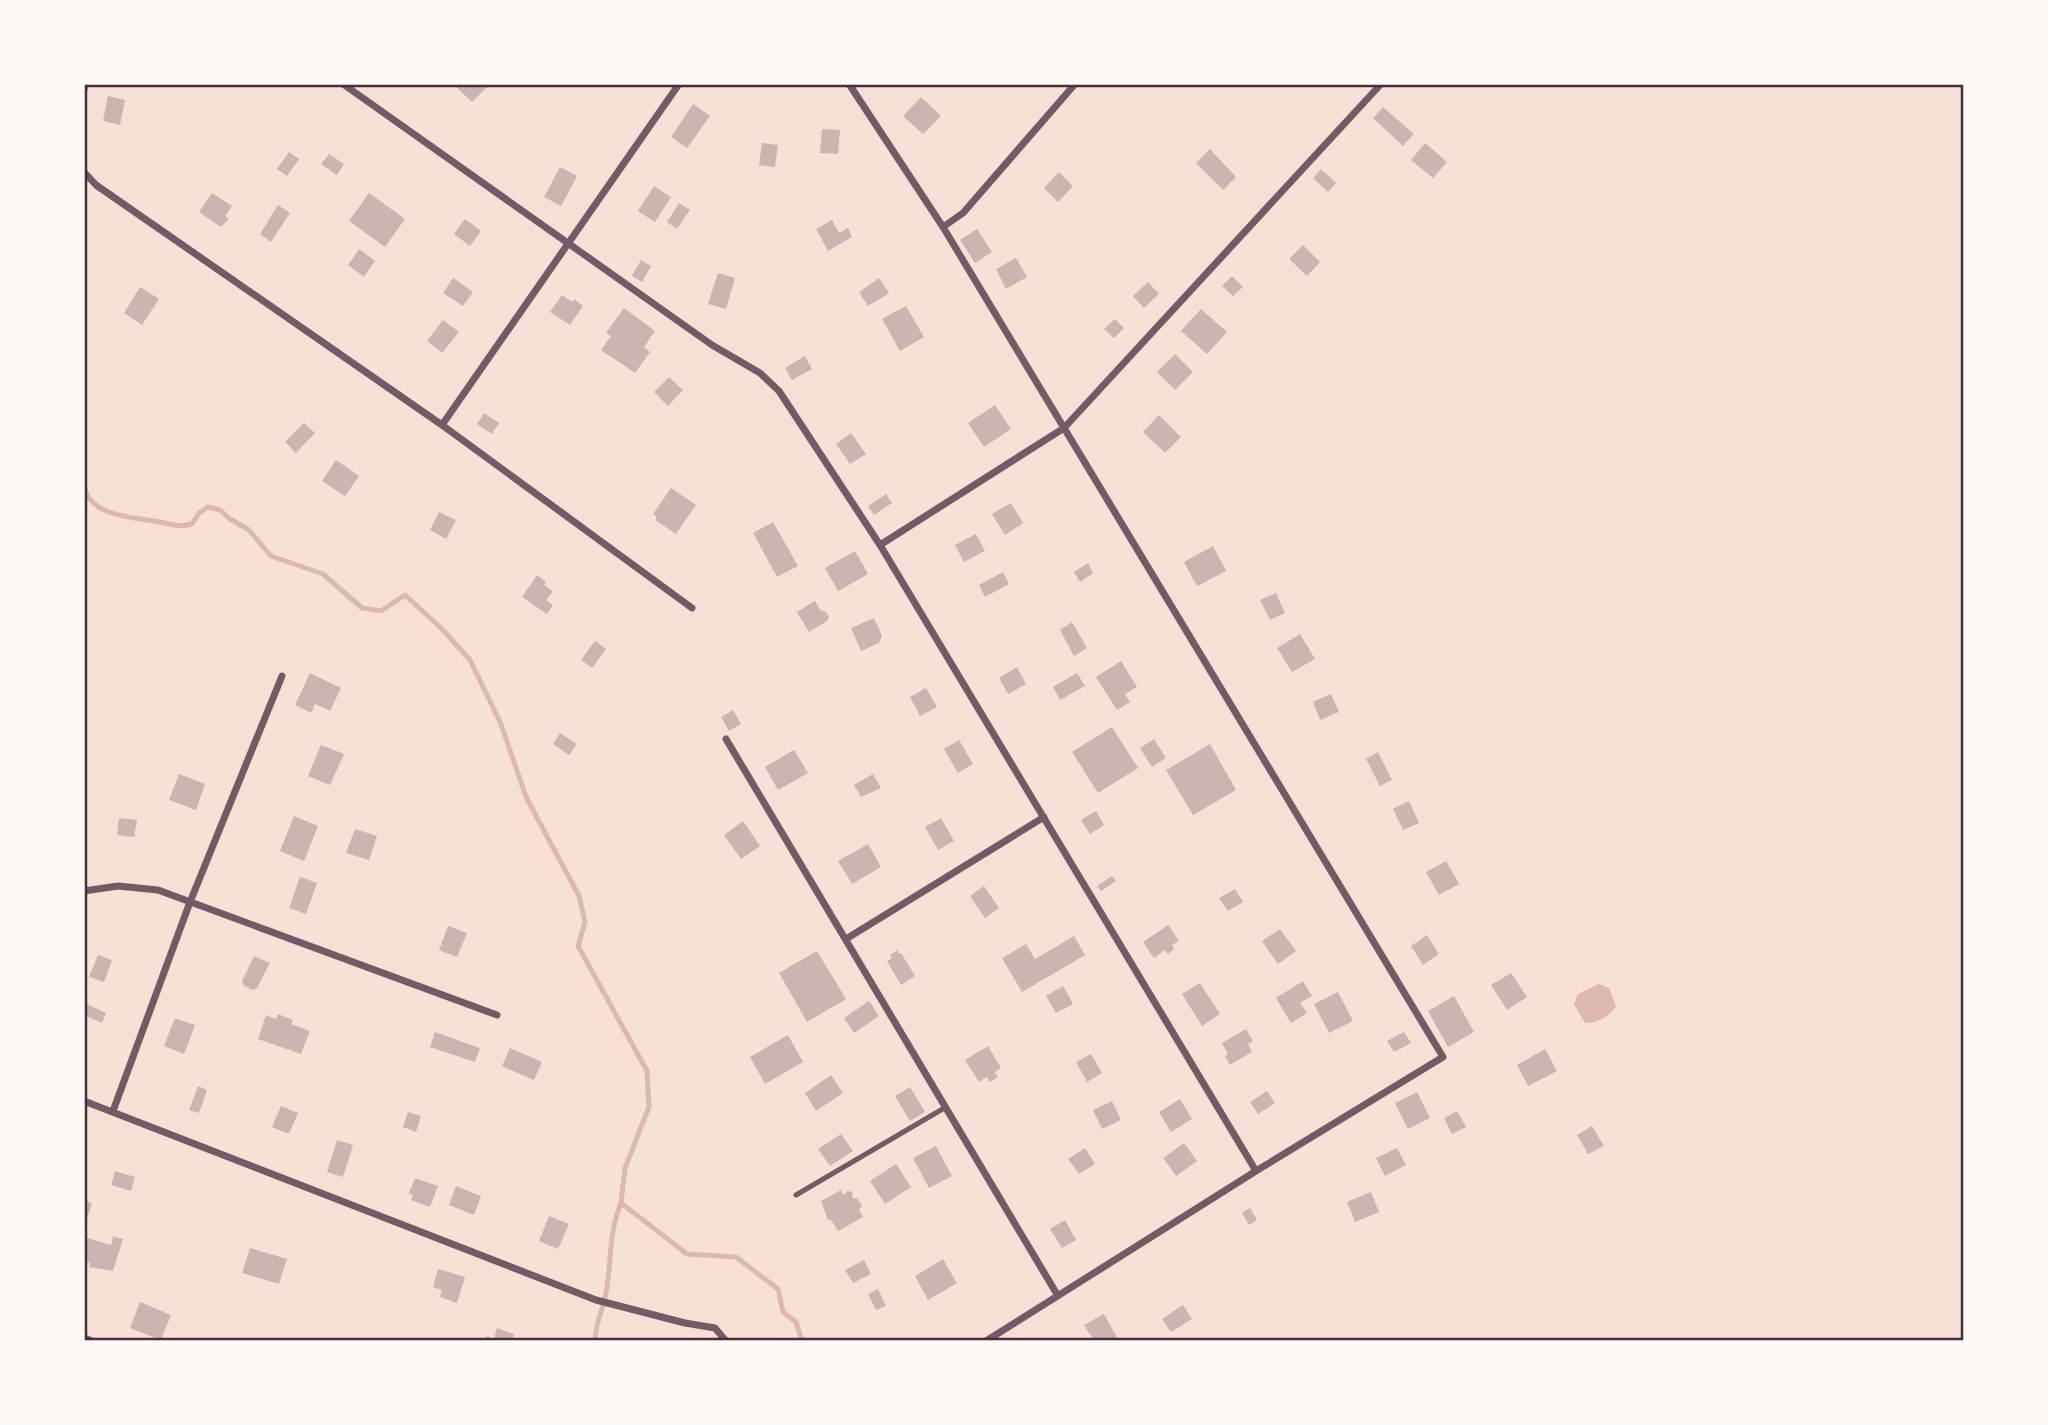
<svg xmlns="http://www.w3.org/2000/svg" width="2048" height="1425" font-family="Barlow,sans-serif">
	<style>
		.water { fill: #dcb8b0 }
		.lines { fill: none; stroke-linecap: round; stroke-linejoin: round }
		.stream { stroke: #dcb8b0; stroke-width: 5 }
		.building { fill: #ccb4b1 }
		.service { stroke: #755966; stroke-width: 5 }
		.minor { stroke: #755966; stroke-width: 7 }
		.neatline { fill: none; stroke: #4a2c40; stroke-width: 2.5 }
	</style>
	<rect width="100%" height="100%" fill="#f7e1d7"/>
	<path class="water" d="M1599 984 1609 988 1616 1006C1611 1015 1597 1024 1585 1023L1574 1004 1578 994Z"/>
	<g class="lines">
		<path class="stream" d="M84 486C90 516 130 517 154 521 170 523 176 528 192 524L199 513 208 507 220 510 230 519 249 530 271 556 323 574 362 608 381 611 405 595 441 628 470 660 501 724 526 797 579 896 585 922 578 946 647 1071 649 1107 625 1168 621 1203 687 1254 736 1257 778 1289 783 1312 796 1322 802 1341
			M595 1341C595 1324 603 1310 606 1293 612 1261 608 1235 621 1203"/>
	</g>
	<path class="building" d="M453 84H484L487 87 472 102Z
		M108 96 125 100 120 125 103 121Z
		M921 97 941 116 923 134 903 116Z
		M693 104 710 116 687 148 671 137Z
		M1383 107 1414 134 1403 146 1373 118Z
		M822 129 840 130 838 154 820 153Z
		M762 143 778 145 775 167 759 165Z
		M1425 143 1447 162 1433 178 1411 160Z
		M1210 149 1236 177 1223 190 1196 163Z
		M289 152 299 159 287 176 277 169Z
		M329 154 344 164 337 175 321 164Z
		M560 167 577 176 561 206 544 197Z
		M1321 169 1336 183 1328 192 1313 178Z
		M1059 172 1073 186 1058 202 1044 188Z
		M654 186 671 197 655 222 638 211Z
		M212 193 232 206 225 216 229 219 221 227 199 212Z
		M369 193 405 219 385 247 349 221Z
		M679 203 690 210 677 229 667 222Z
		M278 205 290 213 271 242 260 234Z
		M465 219 481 231 470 246 454 234Z
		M832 220 839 233 848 228 852 237 828 251 816 229Z
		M977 229 992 252 975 263 960 240Z
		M1303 245 1320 262 1307 276 1289 259Z
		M359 249 375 261 364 277 348 265Z
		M1016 258 1027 277 1006 289 996 269Z
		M641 260 651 266 642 282 632 276Z
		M718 273 735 278 726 309 708 304Z
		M1232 276 1243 287 1233 296 1222 286Z
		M453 278 473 292 463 306 443 293Z
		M879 278 889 293 868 306 859 292Z
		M1148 282 1159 294 1144 308 1133 296Z
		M140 287 159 299 142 325 124 313Z
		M562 295 572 302 574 299 583 306 570 325 550 312Z
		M906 306 924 337 900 351 882 319Z
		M624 308 655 331 644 347 650 352 635 373 601 350 611 336 606 333Z
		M1201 309 1227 332 1207 354 1181 331Z
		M1115 319 1124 328 1114 338 1104 329Z
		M443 320 459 332 442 353 427 341Z
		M1175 354 1193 372 1175 390 1157 372Z
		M805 356 812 369 792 380 785 368Z
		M669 377 683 390 668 406 654 392Z
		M995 405 1011 429 984 447 968 423Z
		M484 413 499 423 492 434 477 424Z
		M1159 415 1181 437 1165 453 1143 432Z
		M304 423 315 433 296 453 285 442Z
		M851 433 866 454 850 464 836 444Z
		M336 460 359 476 345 496 322 481Z
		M671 488 696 505 676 534 655 520 657 517 653 514Z
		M886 494 892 503 874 515 868 506Z
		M1011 503 1023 523 1005 535 992 514Z
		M439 512 456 520 446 539 430 530Z
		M773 522 798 566 777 577 753 533Z
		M976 534 985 551 964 562 955 545Z
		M1213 546 1226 571 1197 586 1184 562Z
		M855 551 868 574 838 591 825 568Z
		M1088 563 1093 573 1080 582 1074 572Z
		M1003 572 1009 584 985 597 979 585Z
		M537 575 546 582 544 585 553 591 546 600 553 605 547 614 522 597Z
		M1276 593 1285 613 1270 620 1260 600Z
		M815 601 821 611 826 612 829 617 827 621 809 632 797 612Z
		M874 618 882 636 879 643 861 651 851 628Z
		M1072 622 1087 648 1074 656 1060 630Z
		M1300 634 1315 659 1292 672 1277 648Z
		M595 641 606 649 592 668 581 660Z
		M1121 661 1137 687 1125 694 1130 702 1117 710 1096 677Z
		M1017 667 1026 684 1008 694 999 678Z
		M310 673 341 688 330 711 315 704 311 713 295 705Z
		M1077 673 1085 686 1060 700 1053 687Z
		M926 688 937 707 920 716 910 697Z
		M1331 694 1339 712 1320 720 1313 702Z
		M733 710 741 724 729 731 721 717Z
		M1112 727 1138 768 1098 793 1072 752Z
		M560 733 577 744 569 755 553 744Z
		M1154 739 1166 758 1152 767 1140 748Z
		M959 740 973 764 958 773 944 749Z
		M1210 744 1236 790 1193 815 1166 770Z
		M321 745 344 754 330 785 308 776Z
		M794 750 808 773 778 790 765 767Z
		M1378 752 1392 780 1380 786 1366 759Z
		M179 774 205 784 196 810 169 800Z
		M873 774 881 788 861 797 854 785Z
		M1409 801 1419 823 1403 830 1393 809Z
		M1096 811 1104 825 1090 834 1081 820Z
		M294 816 318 826 304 861 280 851Z
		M119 818 137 820 134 837 117 835Z
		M941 818 954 841 938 850 925 827Z
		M743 821 760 846 741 859 724 835Z
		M355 829 377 836 369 860 346 853Z
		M868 844 881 867 852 884 838 861Z
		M1446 861 1459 884 1439 895 1426 872Z
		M1112 876 1116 881 1101 891 1097 886Z
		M300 877 317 883 306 914 289 908Z
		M984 886 999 908 985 918 970 896Z
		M1235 889 1243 902 1228 911 1219 898Z
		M1168 925 1179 941 1172 945 1174 949 1168 954 1165 950 1154 958 1143 942Z
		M448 926 467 933 457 957 439 950Z
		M1280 929 1296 951 1278 964 1262 941Z
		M1427 935 1439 954 1423 965 1411 946Z
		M1074 936 1085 955 1022 992 1002 958 1026 944 1035 959Z
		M897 950 899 954 901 953 915 976 901 985 887 961 892 958 890 955Z
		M817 951 846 999 807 1022 779 973Z
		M98 955 112 960 104 982 89 977Z
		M254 956 270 963 257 988 253 990 244 986 242 981Z
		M1511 973 1527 997 1507 1010 1491 985Z
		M1303 981 1312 996 1300 1003 1307 1013 1291 1023 1276 998Z
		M1200 983 1220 1014 1202 1026 1182 994Z
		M1063 986 1073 1004 1056 1013 1046 996Z
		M1338 992 1353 1021 1329 1033 1314 1004Z
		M1454 996 1474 1032 1448 1047 1428 1011Z
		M869 1001 879 1016 854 1033 844 1018Z
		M87 1004 106 1013 102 1023 84 1015Z
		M278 1014 293 1020 291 1024 310 1031 301 1054 258 1039 266 1015 276 1019Z
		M175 1018 195 1025 184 1054 164 1046Z
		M1246 1029 1253 1041 1248 1044 1252 1052 1230 1065 1225 1056 1228 1054 1222 1043Z
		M435 1032 480 1048 475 1062 430 1047Z
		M1404 1032 1411 1043 1394 1052 1387 1041Z
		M788 1035 803 1062 765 1084 750 1057Z
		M988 1046 1001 1068 995 1072 998 1077 990 1082 987 1077 979 1082 965 1060Z
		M510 1048 542 1062 534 1080 502 1066Z
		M1545 1049 1557 1071 1528 1086 1517 1065Z
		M1091 1054 1102 1073 1087 1082 1076 1062Z
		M831 1075 843 1093 816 1111 805 1093Z
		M198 1086 207 1090 199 1113 189 1110Z
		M910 1087 925 1112 910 1121 895 1096Z
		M1267 1091 1275 1103 1258 1114 1250 1102Z
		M1417 1092 1430 1118 1408 1129 1395 1103Z
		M1180 1099 1192 1119 1171 1132 1159 1112Z
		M1112 1101 1121 1120 1102 1129 1093 1110Z
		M281 1106 298 1113 289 1134 272 1127Z
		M1457 1111 1466 1127 1452 1134 1444 1118Z
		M408 1112 421 1116 416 1132 403 1127Z
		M1592 1126 1604 1146 1588 1154 1577 1135Z
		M841 1134 853 1151 830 1166 818 1149Z
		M337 1140 353 1145 343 1177 327 1172Z
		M1184 1143 1197 1161 1176 1176 1163 1158Z
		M936 1146 952 1176 929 1188 913 1158Z
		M1085 1148 1095 1164 1079 1174 1068 1159Z
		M1397 1148 1406 1165 1385 1176 1376 1158Z
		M896 1164 911 1187 885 1204 870 1181Z
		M115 1171 135 1177 131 1191 111 1185Z
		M415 1178 438 1186 430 1207 411 1200 413 1195 409 1193Z
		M456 1186 481 1196 474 1215 449 1205Z
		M841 1190 843 1195 848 1191 852 1192 853 1199 857 1198 862 1206 859 1210 863 1217 838 1231 831 1220H828L821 1201Z
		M1371 1192 1379 1212 1355 1222 1347 1202Z
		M84 1200 92 1203 87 1219 84 1218Z
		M1250 1208 1257 1220 1249 1225 1242 1213Z
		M549 1216 569 1224 558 1249 539 1241Z
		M1065 1220 1076 1240 1062 1248 1050 1229Z
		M113 1236 123 1239 113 1271 89 1267 90 1263 84 1261 87 1238 111 1245Z
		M250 1248 287 1259 279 1284 242 1273Z
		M943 1259 957 1283 928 1300 915 1276Z
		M864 1260 871 1274 853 1283 845 1270Z
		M438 1269 465 1277 457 1303 440 1297 442 1290 433 1287Z
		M878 1289 886 1306 876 1310 868 1294Z
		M140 1302 171 1315 161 1340 130 1328Z
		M1183 1305 1192 1319 1171 1332 1162 1319Z
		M1104 1314 1119 1341H1094L1084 1325Z
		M497 1328 514 1334 512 1341H485L486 1336 494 1339Z"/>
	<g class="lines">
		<path class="service" d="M796 1195 946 1107"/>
		<path class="minor" d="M343 84 712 345 760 373 779 391 880 545 1256 1171
			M849 84 943 227 1443 1057 1256 1171 986 1341
			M84 89 85 84
			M84 172 96 185 442 425 692 608
			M943 227 963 213 1075 84
			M442 425 679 84
			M880 545 1064 428 1381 84
			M726 739 1058 1296
			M84 891 118 886 158 890 497 1015
			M846 939 1044 817
			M84 1101 596 1300 685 1323 715 1328 726 1341
			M113 1111 190 902 282 676
			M84 1338 92 1341"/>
	</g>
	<rect width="2048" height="1425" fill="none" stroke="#fffaf5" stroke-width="172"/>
	<rect x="86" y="86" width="1876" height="1253" class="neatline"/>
</svg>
